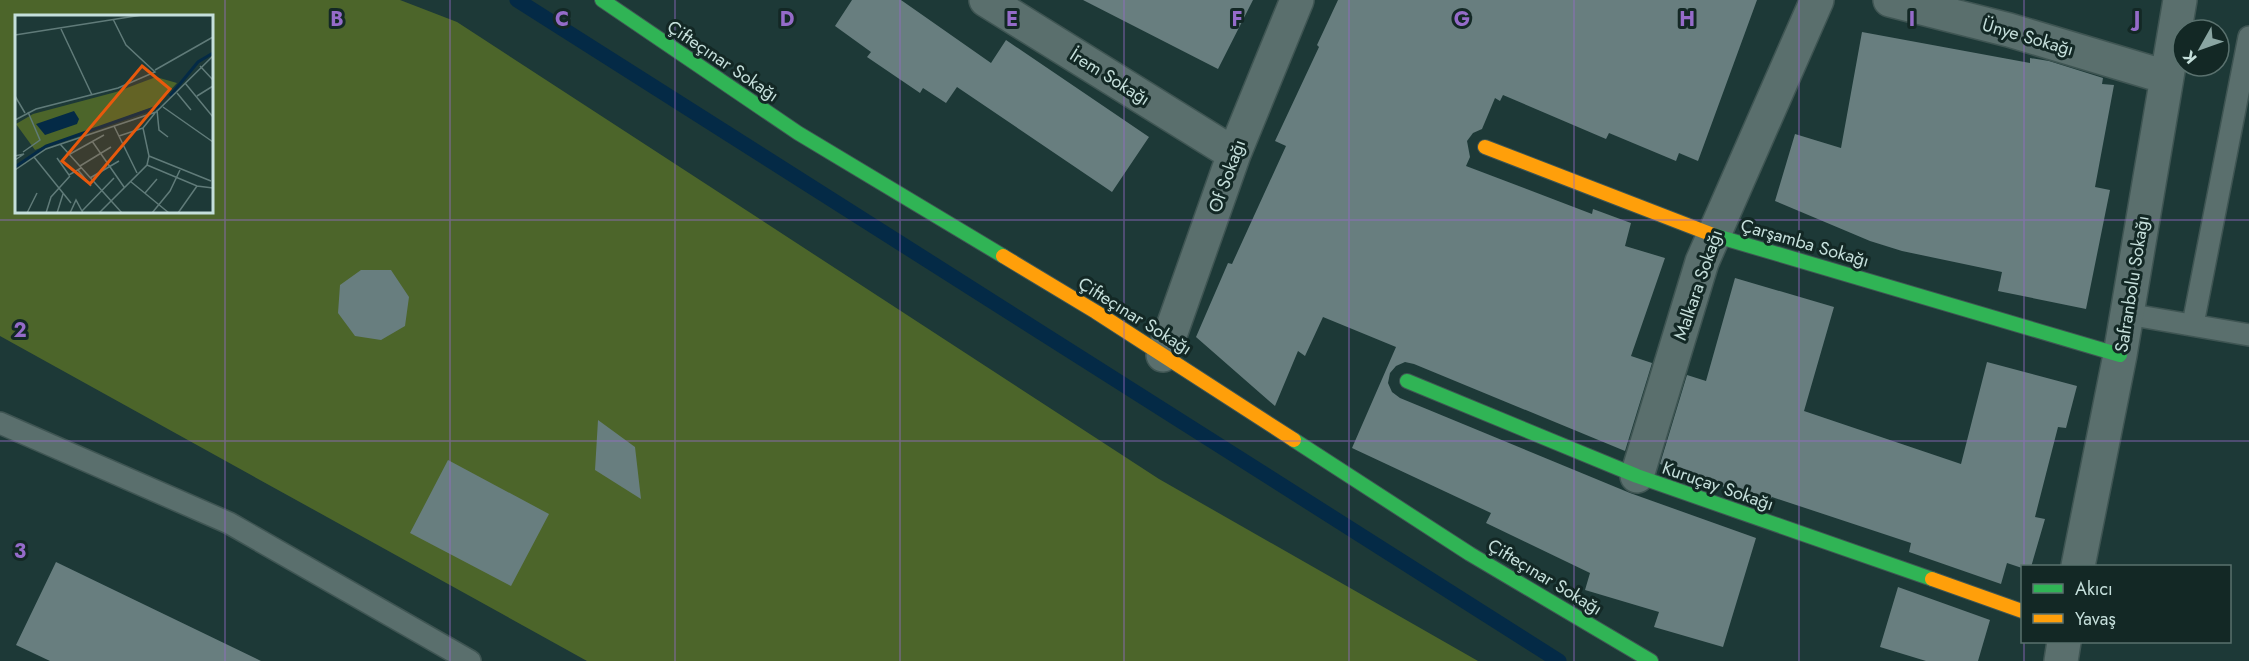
<svg xmlns="http://www.w3.org/2000/svg" width="2249" height="661" font-family="Jost,sans-serif">
	<style>
		.green { fill: #4c652a; fill-rule: evenodd }
		.lines { fill: none; stroke-linecap: round; stroke-linejoin: round }
		.stream { stroke: #042a46; stroke-width: 15 }
		.building { fill: #687e7f }
		.lane-casing { stroke: #3f5553; stroke-width: 24 }
		.street-casing { stroke: #3f5553; stroke-width: 36 }
		.fast-casing { stroke: #3f5553; stroke-width: 16 }
		.slow-casing { stroke: #3f5553; stroke-width: 16 }
		.lane { stroke: #5a6f6d; stroke-width: 21 }
		.street { stroke: #5a6f6d; stroke-width: 33 }
		.fast { stroke: #30b455; stroke-width: 14 }
		.slow { stroke: #ff9f0a; stroke-width: 14 }
		.grid { fill: none; stroke: #956bc9; stroke-width: 1.5; stroke-opacity: 0.55 }
		.labels { text-anchor: middle; stroke-width: 6; stroke-linejoin: round; paint-order: stroke }
		.street-label { font-size: 18px; fill: #c5dfdb; stroke: #132825 }
		.inset-river { fill: none; stroke: #042a46; stroke-width: 3 }
		.inset-road { fill: none; stroke: #607b79; stroke-width: 1.5 }
		.view { fill: #e8590c; fill-opacity: 0.15; stroke: #e8590c; stroke-width: 3 }
		.inset-edge { fill: none; stroke: #c5dfdb; stroke-width: 3 }
		.grid-label { font-size: 20px; text-anchor: middle; font-weight: bold; fill: #956bc9; stroke: #132825; stroke-width: 6; stroke-linejoin: round; paint-order: stroke }
	</style>
	<rect width="100%" height="100%" fill="#1d3937"/>
	<path class="green" d="M0 0H400L457 22 1159 479 1478 661H587L0 336ZM16 16H212V212H16Z"/>
	<g class="lines">
		<path class="stream" d="M517 0 1559 661"/>
	</g>
	<path class="building" d="M852 0H901L991 63 1006 40 1149 137 1112 192 957 87 946 103 923 88 920 93 867 57 871 52 835 26Z
		M1083 0H1253L1218 69Z
		M1338 0H1757L1698 161 1679 153 1676 161 1609 133 1606 139 1503 95 1500 101 1495 98 1482 129 1473 133 1467 141 1470 157 1466 166 1592 214 1593 209 1631 223 1625 246 1665 258 1631 356 1652 363 1625 451 1414 364 1405 362 1396 366 1390 373 1388 383 1392 392 1400 398 1630 493 1756 538 1723 647 1654 627 1659 612 1585 590 1590 573 1486 523 1491 513 1352 448 1396 347 1323 317 1305 356 1298 351 1275 406 1196 337 1228 263 1232 264 1286 146 1275 141 1319 47 1317 45Z
		M1862 32 2030 63V58L2049 61 2103 78 2102 84 2114 85 2095 187 2110 190 2086 309 1998 291 2002 272 1902 251 1870 241 1775 201 1795 134 1841 148Z
		M361 270H391L409 297 405 326 381 340 355 336 338 313 340 285Z
		M1735 278 1834 307 1804 411 1961 464 1987 362 2077 386 2066 428 2058 427 2035 517 2045 519 2031 567 2022 568 2007 563 2001 584 1909 552 1911 543 1772 497 1767 502 1660 464 1687 375 1706 381Z
		M598 420 635 447 641 499 595 470Z
		M448 460 549 514 511 586 410 533Z
		M56 562 261 661H50L16 645Z
		M1898 587 1990 620 1978 661H1926L1880 647Z"/>
	<g class="lines">
		<g class="lane-casing">
			<path id="lane" d="M2127 314 2249 335
				M2193 324 2249 37
				M0 423 229 523 470 661"/>
		</g>
		<g class="street-casing">
			<path id="street" d="M986 0 1234 154
				M1890 0 2009 30 2166 77
				M1163 355 1234 154 1297 0
				M1637 476 1702 262 1817 0
				M2078 566 2120 355 2180 0
				M2061 661 2064 642"/>
		</g>
		<g class="fast-casing">
			<path id="fast" d="M602 0 798 133 1003 256
				M1713 235 2120 355
				M1407 381 1637 476 1932 579
				M1294 440 1470 554 1651 661"/>
		</g>
		<g class="slow-casing">
			<path id="slow" d="M1485 147 1713 235
				M1003 256 1096 312 1294 440
				M1932 579 2022 611"/>
		</g>
		<use href="#lane" class="lane"/>
		<use href="#street" class="street"/>
		<use href="#fast" class="fast"/>
		<use href="#slow" class="slow"/>
	</g>
	<path class="grid" d="M225 0V661M450 0V661M675 0V661M900 0V661M1124 0V661M1349 0V661M1574 0V661M1799 0V661M2024 0V566M0 220H2249M0 441H2249M2024 642V661"/>
	<g class="labels">
		<g class="street-label">
			<text transform="translate(2028 37) rotate(16)" y="6">Ünye Sokağı</text>
			<text transform="translate(723 61) rotate(34)" y="6">Çifteçınar Sokağı</text>
			<text transform="translate(1110 77) rotate(32)" y="6">İrem Sokağı</text>
			<text transform="translate(1227 176) rotate(-70)" y="6">Of Sokağı</text>
			<text transform="translate(1805 243) rotate(16)" y="6">Çarşamba Sokağı</text>
			<text transform="translate(2132 284) rotate(-81)" y="6">Safranbolu Sokağı</text>
			<text transform="translate(1698 285) rotate(-71)" y="6">Malkara Sokağı</text>
			<text transform="translate(1135 316) rotate(32)" y="6">Çifteçınar Sokağı</text>
			<text transform="translate(1718 486) rotate(19)" y="6">Kuruçay Sokağı</text>
			<text transform="translate(1545 577) rotate(31)" y="6">Çifteçınar Sokağı</text>
		</g>
	</g>
	<g transform="translate(15 15)">
		<rect width="198" height="198" fill="#1d3937"/>
		<path d="M141 62 162 68 141 91 20 135 1 109 18 99 101 77Z" fill="#4c652a"/>
		<path d="M59 96 64 104 62 109 30 120 21 109Z" fill="#042a46"/>
		<path class="inset-river" d="M155 81 183 47 198 38M0 152 31 131 145 91"/>
		<path class="inset-road" d="M46 14 77 80M0 20 127 0M185 51 198 65M140 55 198 22M170 68 198 102M162 78 176 95M0 81 10 98M182 81 198 71M148 92 198 127M142 95 144 115 153 122M0 105 21 94 103 73 140 57 111 30 98 4M99 111 122 158M104 121 128 113M77 126 109 172M45 129 107 198M8 137 25 125 13 97M55 139 89 120M0 141 9 139 0 145M134 141 196 166M19 142 56 188M42 143 54 160 66 153M132 150 182 171 198 173M65 151 96 132M0 155 31 134 141 97 198 41M63 155 76 171M75 163 104 146M115 166 154 198M130 178 142 164M67 196 99 163M12 198 22 178M31 198 36 182 55 161M42 198 48 179M55 198 61 185 68 198M84 198 132 150 134 141 128 113 140 98M137 198 155 176 165 155M163 198 182 171"/>
		<path class="view" d="M127 51 155 74 75 169 47 146Z"/>
		<rect width="198" height="198" class="inset-edge"/>
	</g>
	<g class="grid-label">
		<text x="337" y="26">B</text>
		<text x="562" y="26">C</text>
		<text x="787" y="26">D</text>
		<text x="1012" y="26">E</text>
		<text x="1237" y="26">F</text>
		<text x="1462" y="26">G</text>
		<text x="1687" y="26">H</text>
		<text x="1912" y="26">I</text>
		<text x="2137" y="26">J</text>
		<text x="20" y="337">2</text>
		<text x="20" y="558">3</text>
	</g>
	<rect x="2021" y="565" width="210" height="78" fill="#132825" stroke="#5a716e" stroke-width="1.5"/>
	<rect x="2033" y="584" width="30" height="9" fill="#30b455" stroke="#5a716e" stroke-width="1.5"/>
	<text x="2075" y="595" font-size="18" fill="#c5dfdb">Akıcı</text>
	<rect x="2033" y="614" width="30" height="9" fill="#ff9f0a" stroke="#5a716e" stroke-width="1.5"/>
	<text x="2075" y="625" font-size="18" fill="#c5dfdb">Yavaş</text>
	<g transform="translate(2201 48) rotate(230)"><circle r="28" fill="#132825" stroke="#5a716e" stroke-width="1.5"/>
	<path d="M0-4.5L10 22L0 15L-10 22Z" fill="#8aa5a2"/>
	<text y="-9" font-size="16" font-weight="bold" text-anchor="middle" fill="#c5dfdb">K</text>
	</g>
</svg>
